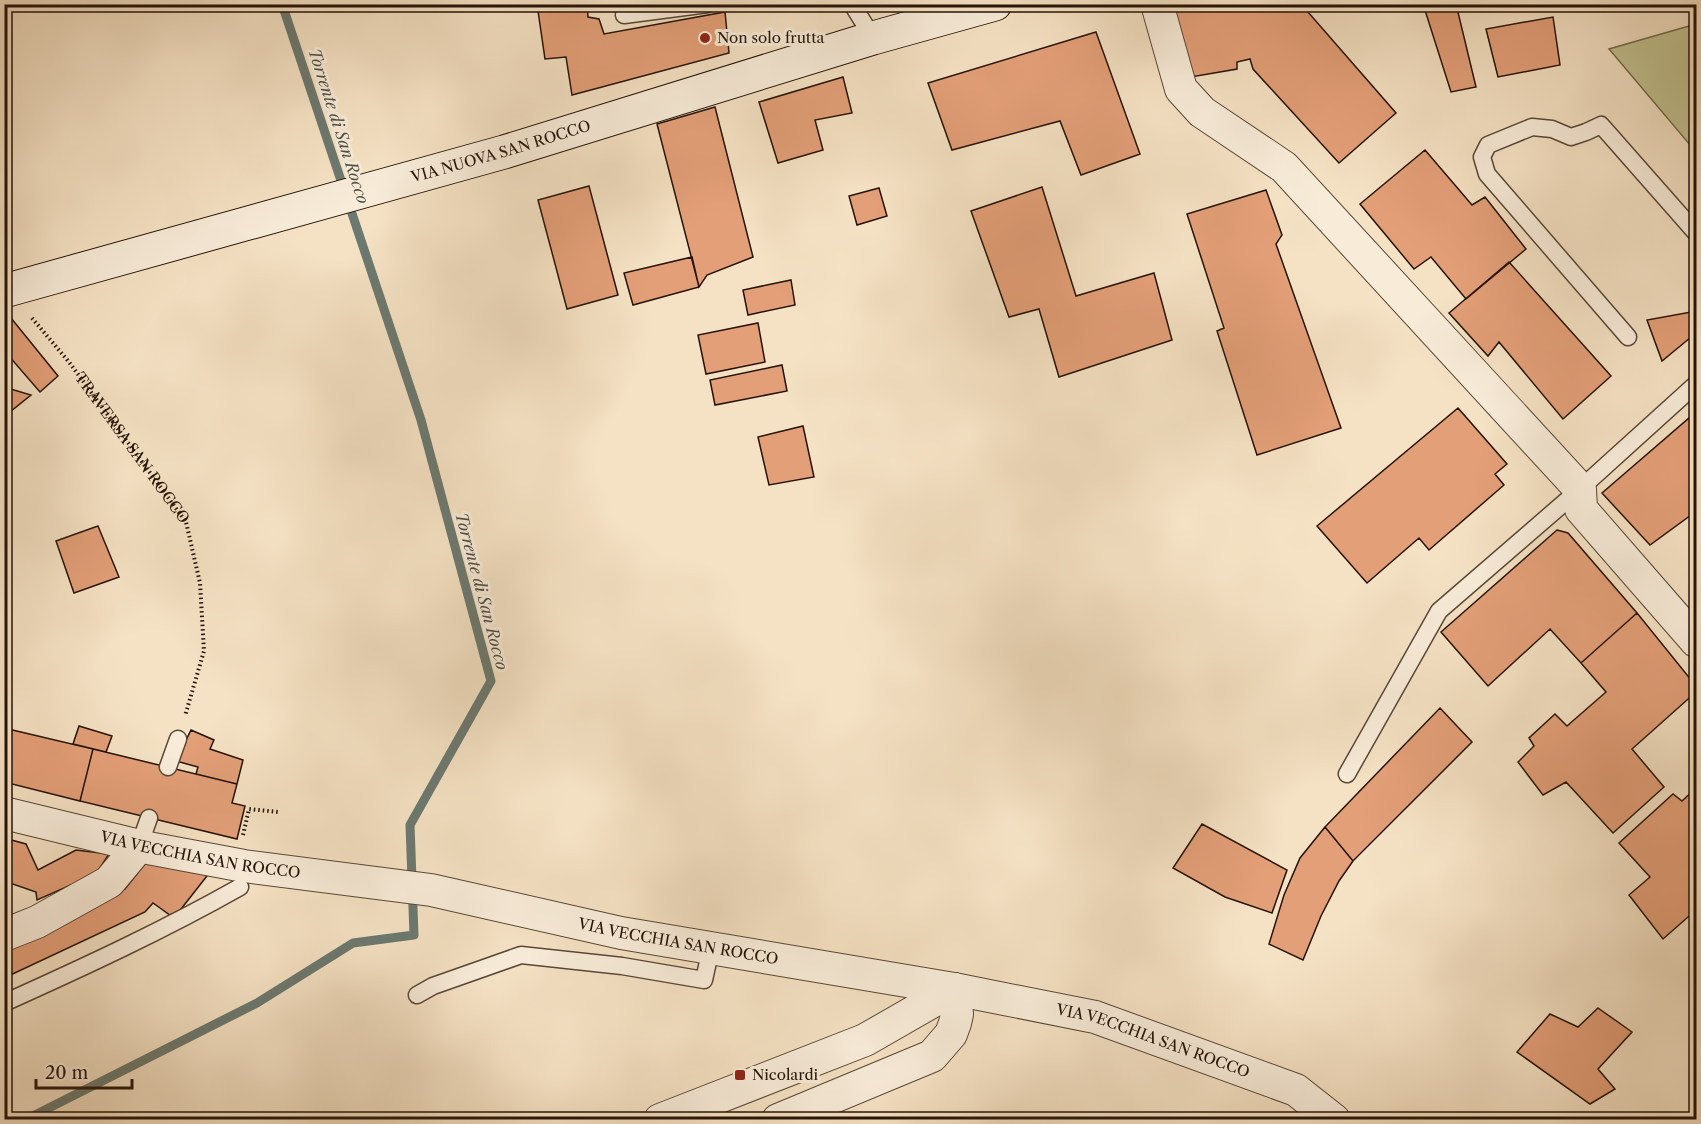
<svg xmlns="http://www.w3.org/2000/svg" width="1701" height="1124" font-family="'Libre Caslon Text',serif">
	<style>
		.green { fill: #c1c290; stroke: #736a4c; stroke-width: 1.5 }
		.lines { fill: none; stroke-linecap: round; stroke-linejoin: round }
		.stream { stroke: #6c7970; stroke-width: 9 }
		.building { fill: #e39f78; stroke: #251308; stroke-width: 1.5 }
		.lane-casing { stroke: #594737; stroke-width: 19 }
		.street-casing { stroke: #594737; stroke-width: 34 }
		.secondary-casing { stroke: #251308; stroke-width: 35 }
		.path { stroke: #251308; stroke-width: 4; stroke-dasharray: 1.5 3; stroke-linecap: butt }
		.lane { stroke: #f8ecd9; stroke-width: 16 }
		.street { stroke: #f8ecd9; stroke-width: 32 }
		.secondary { stroke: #f8ecd9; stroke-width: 33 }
		.poi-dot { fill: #8f2418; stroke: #f8ecd9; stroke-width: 2 }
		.labels { text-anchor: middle; stroke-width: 6; stroke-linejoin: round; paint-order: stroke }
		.poi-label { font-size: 15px; fill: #251308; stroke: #f8ecd9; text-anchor: start }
		.street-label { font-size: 15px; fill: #251308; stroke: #f8ecd9 }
		.water-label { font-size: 16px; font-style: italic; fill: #4f4e45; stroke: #f8ecd9 }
	</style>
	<rect width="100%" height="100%" fill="#f5e2c4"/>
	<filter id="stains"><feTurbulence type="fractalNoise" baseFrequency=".00333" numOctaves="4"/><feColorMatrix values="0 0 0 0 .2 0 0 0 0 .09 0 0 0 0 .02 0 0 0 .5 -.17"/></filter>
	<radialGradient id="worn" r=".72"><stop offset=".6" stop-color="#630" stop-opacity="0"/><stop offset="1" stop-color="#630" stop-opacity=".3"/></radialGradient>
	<path class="green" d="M1696 24V152L1609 49Z"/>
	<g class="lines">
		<path class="stream" d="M25 1120 257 1003 353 943 414 935 410 825 491 681 421 420 282 4"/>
	</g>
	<path class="building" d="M537 4H587L588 17 599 19 604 34 725 12 729 53 572 95 566 57 545 59Z
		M1194 4H1301L1396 113 1339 163 1253 69 1250 59 1237 62V69L1191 77 1174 11Z
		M1423 4H1456L1476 87 1451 92Z
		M1553 17 1560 65 1498 77 1486 29Z
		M1096 32 1140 154 1081 175 1060 121 952 150 928 83Z
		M843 77 852 113 815 120 823 150 778 163 759 102Z
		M715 107 753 257 707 275 699 287 657 124Z
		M1425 150 1472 205 1485 197 1526 249 1466 299 1431 257 1414 269 1360 204Z
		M589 186 618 295 567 309 538 200Z
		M1042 187 1076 296 1154 273 1172 340 1059 377 1039 309 1009 317 971 211Z
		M879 188 887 216 857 225 849 196Z
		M1266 190 1282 235 1276 244 1341 428 1257 455 1217 331 1224 328 1187 214Z
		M692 257 699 287 633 305 624 273Z
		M1509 262 1611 376 1563 419 1499 342 1488 356 1449 313Z
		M791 280 795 305 748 315 743 290Z
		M1691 312 1696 318V333L1662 361 1647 320Z
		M11 318 58 376 40 392 8 355 4 358V320Z
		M758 323 765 362 706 374 698 335Z
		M782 365 787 391 715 405 710 380Z
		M4 387 31 395 10 412 7 436 4 437Z
		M1458 408 1507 464 1495 474 1504 485 1429 550 1419 538 1367 583 1317 526Z
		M1696 412V503L1691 515 1650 545 1602 493Z
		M803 426 814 477 769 485 758 437Z
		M98 526 119 577 74 593 56 541Z
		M1557 530 1568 533 1637 613 1581 663 1550 629 1488 686 1441 632Z
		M1637 613 1696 686V692L1632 749 1664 787 1613 833 1566 782 1543 795 1518 762 1534 746 1529 738 1555 714 1567 726 1606 692 1581 663Z
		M1440 708 1472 742 1353 861 1325 827Z
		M79 726 112 736 106 752 73 744Z
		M4 728 93 749 80 801 4 782Z
		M191 730 214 740 210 749 243 760 237 784 196 774 198 767 176 761Z
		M93 749 237 784 232 803 245 806 237 839 80 801Z
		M1696 788V910L1663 939 1629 895 1650 877 1619 843 1673 794 1682 801Z
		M1202 824 1287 870 1272 913 1225 897 1173 868Z
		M1325 827 1353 861 1339 881 1321 916 1303 960 1269 944 1284 895 1300 858Z
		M4 838 26 844 38 870 76 850 109 854 96 874 37 900 36 892 4 881Z
		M152 855 214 867 174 918 153 903 145 912 4 978V950L125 889Z
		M1598 1008 1632 1032 1598 1069 1615 1089 1590 1104 1517 1052 1550 1014 1578 1027Z"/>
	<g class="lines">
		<g class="lane-casing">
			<path id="lane" d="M852 4 873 38
				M624 15 708 4
				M1628 337 1487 174 1482 157 1488 145 1532 127 1552 129 1571 137 1586 132 1601 125 1696 233
				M168 767 178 739
				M1347 774 1439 611 1580 489 1696 384
				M139 846 149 818
				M417 995 433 986 521 955 622 966 704 980 711 948
				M4 1003C84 967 164 930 240 887"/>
		</g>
		<g class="street-casing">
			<g id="street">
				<path d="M1157 4 1181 89 1202 112 1284 167 1580 489 1581 509 1696 641"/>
				<path id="s2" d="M4 813 148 848 244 866 431 890 621 933 954 989 1095 1017 1296 1090 1334 1120"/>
				<path d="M4 935 37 922 109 882 139 846"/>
				<path d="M660 1120 865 1040 954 989"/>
				<path d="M778 1120 932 1056 951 1034 955 1023 957 1014 954 989"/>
			</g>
		</g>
		<g class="secondary-casing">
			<g id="secondary">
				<path id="s3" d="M4 291 504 152 873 38 995 4"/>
			</g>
		</g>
		<g class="path">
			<path id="s1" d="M32 318 69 362 186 522 200 583 204 651 185 716"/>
			<path d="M243 835 249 809 278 812"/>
		</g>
		<use href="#lane" class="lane"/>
		<use href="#street" class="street"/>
		<use href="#secondary" class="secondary"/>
	</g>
	<g class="poi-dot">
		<circle cx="705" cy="38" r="6"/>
		<rect x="734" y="1069" width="12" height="12" rx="3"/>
	</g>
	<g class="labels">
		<g class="poi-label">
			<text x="717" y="43">Non solo frutta</text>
			<text x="752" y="1080">Nicolardi</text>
		</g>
		<g class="street-label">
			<text dy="5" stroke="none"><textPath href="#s3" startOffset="516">VIA NUOVA SAN ROCCO</textPath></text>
			<text dy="5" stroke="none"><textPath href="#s1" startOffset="164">TRAVERSA SAN ROCCO</textPath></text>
			<text dy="5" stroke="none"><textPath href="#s2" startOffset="201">VIA VECCHIA SAN ROCCO</textPath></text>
			<text dy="5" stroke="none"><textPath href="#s2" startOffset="687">VIA VECCHIA SAN ROCCO</textPath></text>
			<text dy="5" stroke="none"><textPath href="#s2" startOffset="1173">VIA VECCHIA SAN ROCCO</textPath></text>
		</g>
		<g class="water-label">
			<text transform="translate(339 126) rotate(72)" y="6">Torrente di San Rocco</text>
			<text transform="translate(482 591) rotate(75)" y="6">Torrente di San Rocco</text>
		</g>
	</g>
	<rect width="1701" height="1124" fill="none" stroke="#f5e2c4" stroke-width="24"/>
	<rect x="6" y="6" width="1689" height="1112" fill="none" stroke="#251308" stroke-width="3"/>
	<rect x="12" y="12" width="1677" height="1100" fill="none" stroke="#251308" stroke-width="1.5"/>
	<path d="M36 1079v9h96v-9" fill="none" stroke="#251308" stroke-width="3"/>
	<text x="45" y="1079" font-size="18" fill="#251308" stroke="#f8ecd9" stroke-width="4.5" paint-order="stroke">20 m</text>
	<rect width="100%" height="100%" filter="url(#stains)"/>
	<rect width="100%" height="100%" fill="url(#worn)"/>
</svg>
